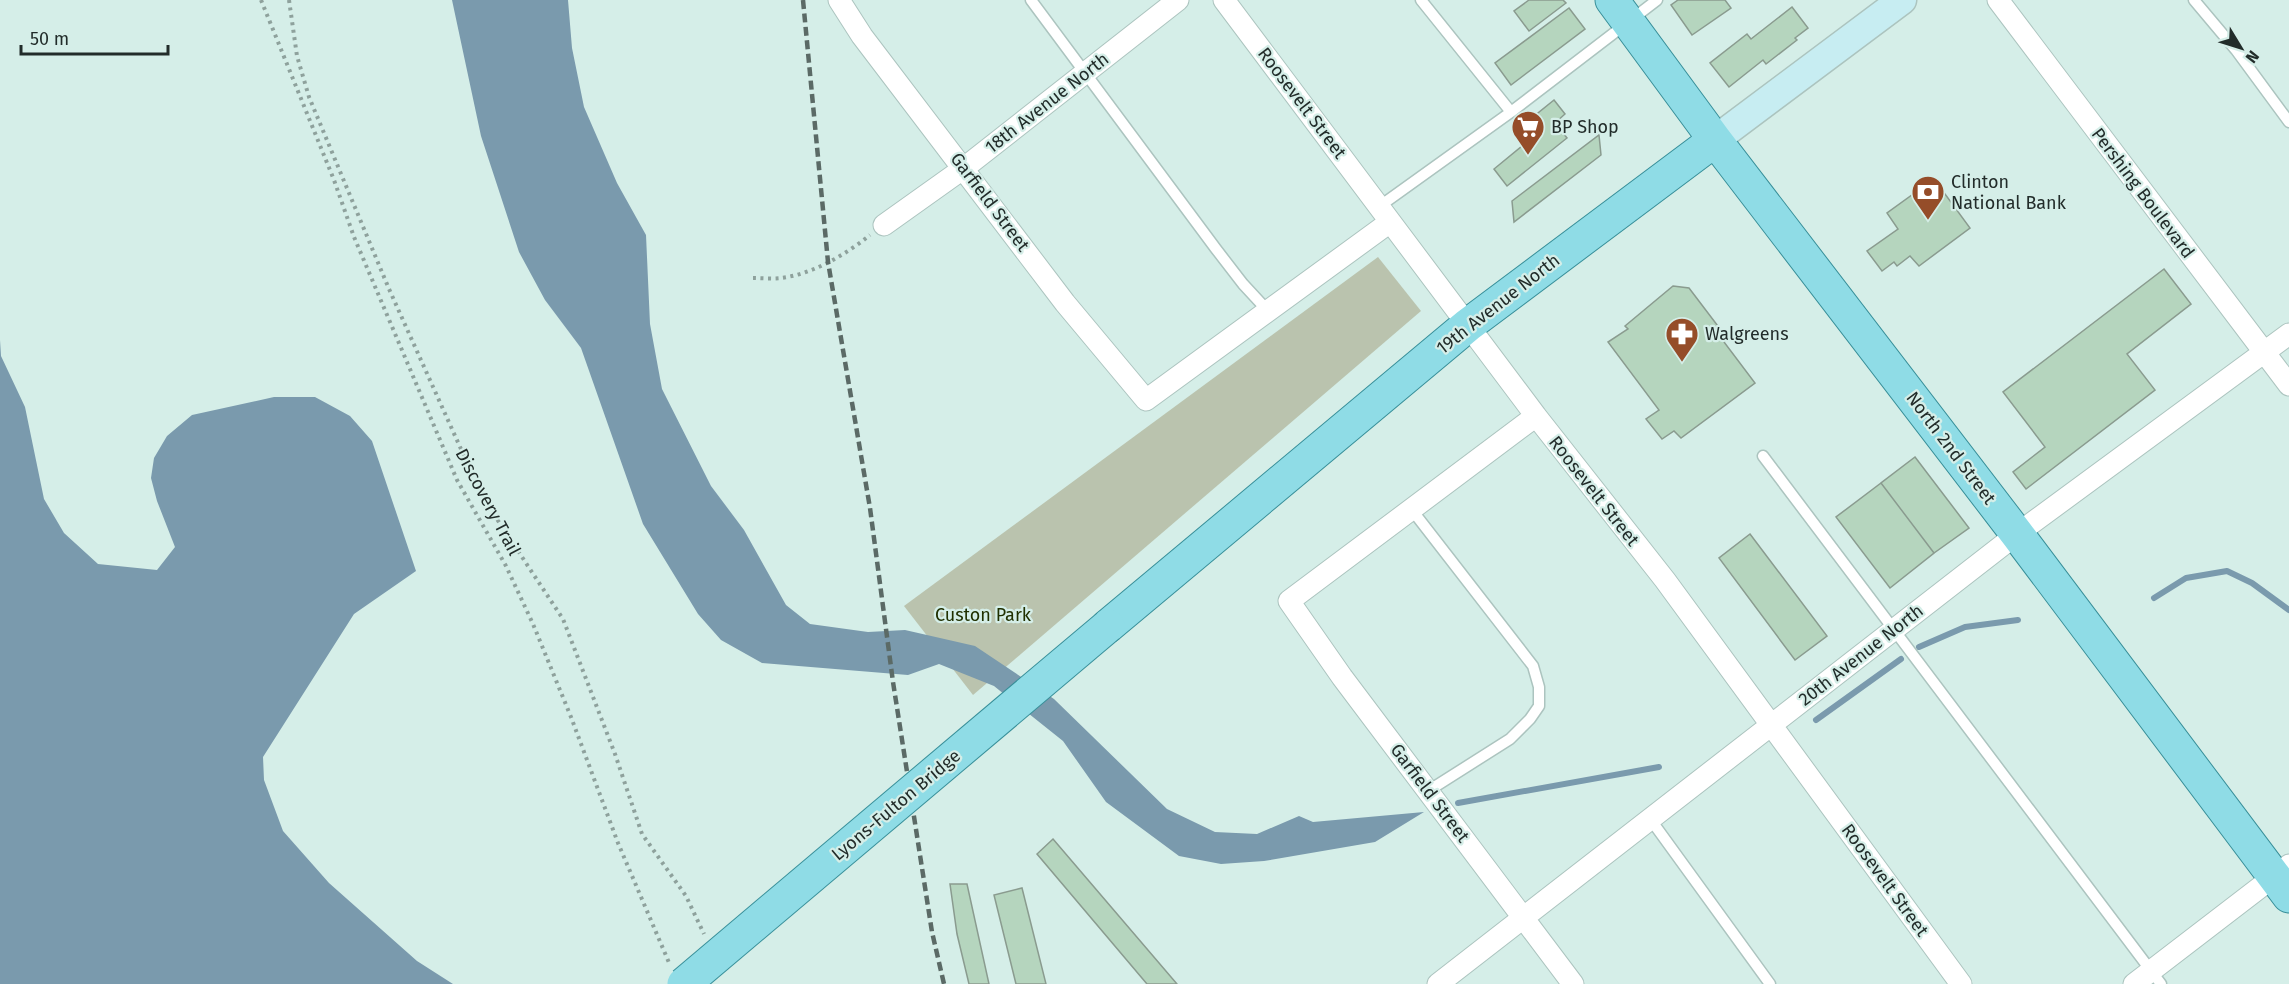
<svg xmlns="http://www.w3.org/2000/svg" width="2289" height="984" font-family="'Fira Sans',sans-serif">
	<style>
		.green { fill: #bac3ae }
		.water { fill: #7a9aad }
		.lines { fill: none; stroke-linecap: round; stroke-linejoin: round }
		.stream { stroke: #7a9aad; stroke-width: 6 }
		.building { fill: #b5d5be; stroke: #8a9b8f; stroke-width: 1.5 }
		.lane-casing { stroke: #acc4bf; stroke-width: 13 }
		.street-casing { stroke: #acc4bf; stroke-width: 23 }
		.secondary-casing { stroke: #acc4bf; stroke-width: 31 }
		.primary-casing { stroke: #388f99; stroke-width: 35 }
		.path { stroke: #8ea19c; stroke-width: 4; stroke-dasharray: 3 4.5; stroke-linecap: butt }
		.lane { stroke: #fff; stroke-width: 10 }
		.street { stroke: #fff; stroke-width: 21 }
		.secondary { stroke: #c7edf2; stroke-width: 28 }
		.primary { stroke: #8fdce6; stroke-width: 33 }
		.rail { stroke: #5b6a66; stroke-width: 4.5; stroke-dasharray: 9 4.5; stroke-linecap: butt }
		.primary-bridge-casing { stroke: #388f99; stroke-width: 35; stroke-linecap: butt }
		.primary-bridge { stroke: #8fdce6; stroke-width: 33 }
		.labels { text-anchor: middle; stroke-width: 4.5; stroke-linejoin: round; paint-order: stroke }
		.street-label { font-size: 18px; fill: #222c2a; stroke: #d5eee8 }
		.poi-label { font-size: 18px; fill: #222c2a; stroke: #d5eee8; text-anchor: start }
		.park-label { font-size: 18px; fill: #203000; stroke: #d5eee8 }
	</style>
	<rect width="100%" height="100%" fill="#d5eee8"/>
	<path class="green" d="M1378 257 1421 311 973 695 904 606Z"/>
	<path class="water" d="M452 0H568L572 48 584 107 617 183 646 235 650 324 662 389 711 486 744 530 786 605 810 624 868 632 905 630 975 646 1054 699 1167 809 1215 832 1257 834 1299 816 1313 822 1424 812 1375 842 1264 861 1221 864 1179 856 1106 802 1063 741 994 686 939 664 908 675 762 663 721 640 698 614 643 524 581 348 545 300 519 252 481 136Z
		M0 340 1 356 25 407 44 499 64 533 98 564 157 570 175 547 157 501 151 478 154 458 167 436 192 415 274 397H315L350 416 372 441 416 571 354 614 263 757 264 780 283 831 329 883 417 961 453 984H0Z"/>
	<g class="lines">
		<path class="stream" d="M2154 598 2186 578 2227 571 2252 583 2289 610
			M1919 647 1965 627 2018 620
			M1816 720 1901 659
			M1458 803 1659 767"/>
	</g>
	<path class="building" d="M1529 0H1563L1566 3 1529 31 1514 11Z
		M1678 0H1725L1731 8 1692 35 1671 5Z
		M1792 7 1808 28 1795 38 1797 40 1766 64 1763 60 1729 87 1710 63 1747 34 1751 39Z
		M1569 8 1585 29 1511 85 1495 63Z
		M1554 100 1565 114 1555 123 1567 138 1507 186 1494 169 1527 142 1517 130Z
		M1599 135 1601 155 1514 222 1512 201Z
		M1934 179 1970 228 1919 266 1910 256 1897 266 1894 262 1882 271 1867 251 1898 229 1887 213Z
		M2164 269 2191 304 2127 354 2155 390 2026 489 2013 472 2045 447 2003 392Z
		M1673 286 1689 288 1727 338 1724 342 1755 383 1681 438 1674 431 1662 439 1646 419 1659 410 1608 342 1628 329 1625 326Z
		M1915 457 1969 528 1934 553 1881 483Z
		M1881 483 1934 553 1890 588 1836 517Z
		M1750 534 1827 636 1795 660 1719 558Z
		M1053 839 1177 984H1147L1037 854Z
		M950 884H967L989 984H969L957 934Z
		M1022 888 1046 984H1016L994 895Z"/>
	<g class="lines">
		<g class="lane-casing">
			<path id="lane" d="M1031 0 1216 249 1243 284 1268 311
				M1421 0 1511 112
				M2194 0 2236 50 2289 122
				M1380 206 1511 112 1657 0
				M1763 456 2161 984
				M1412 510 1533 666 1539 687V706L1530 719 1510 739 1428 791
				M1651 820 1770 984"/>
		</g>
		<g class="street-casing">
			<path id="street" d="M839 0 862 36 1065 303 1146 400 1390 222
				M1224 0 1536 416 1665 580 1961 984
				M1998 0 2289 385
				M884 225 964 168 1178 0
				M1536 416 1289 601 1342 677 1573 984
				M1438 984 2017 534 2289 334
				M2134 984 2289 865"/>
		</g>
		<g class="secondary-casing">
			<path id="secondary" d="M1715 140 1902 0"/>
		</g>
		<g class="primary-casing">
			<path id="primary" d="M1612 0 1715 140 2017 534 2289 896
				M1108 626 1468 325 1715 140"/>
		</g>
		<path class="path" d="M261 0 334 180 354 237 457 480 506 566 533 624 571 717 618 843 670 965
			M289 0 297 56 309 97 389 289 483 498 563 619 615 754 642 834 686 896 704 934
			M753 278C762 278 772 279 781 278 813 274 845 255 870 235"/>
		<use href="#lane" class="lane"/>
		<use href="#street" class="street"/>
		<use href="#secondary" class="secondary"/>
		<use href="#primary" class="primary"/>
		<path class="rail" d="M803 0 828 262 870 508 893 682 932 932 944 984"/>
		<g class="primary-bridge-casing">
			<path id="primary-bridge" d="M684 984 1108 626"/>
		</g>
		<use href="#primary-bridge" class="primary-bridge"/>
	</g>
	<defs>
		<g id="supermarket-pin" transform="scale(1.725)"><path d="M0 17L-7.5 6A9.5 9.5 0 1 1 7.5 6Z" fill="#954d29" stroke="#d5eee8"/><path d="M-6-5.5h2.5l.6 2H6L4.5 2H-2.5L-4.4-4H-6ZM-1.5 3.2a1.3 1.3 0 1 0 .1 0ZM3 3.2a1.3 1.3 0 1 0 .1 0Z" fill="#fff"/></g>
		<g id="bank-pin" transform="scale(1.725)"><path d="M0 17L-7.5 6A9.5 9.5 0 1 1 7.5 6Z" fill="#954d29" stroke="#d5eee8"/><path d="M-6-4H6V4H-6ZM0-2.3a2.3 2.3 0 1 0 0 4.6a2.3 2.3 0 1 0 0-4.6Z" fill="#fff"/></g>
		<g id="pharmacy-pin" transform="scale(1.725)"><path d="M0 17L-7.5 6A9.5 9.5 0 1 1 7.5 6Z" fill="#954d29" stroke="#d5eee8"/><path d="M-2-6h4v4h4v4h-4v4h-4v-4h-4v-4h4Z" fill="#fff"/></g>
	</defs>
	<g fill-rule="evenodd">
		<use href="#supermarket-pin" x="1528" y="127"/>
		<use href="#bank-pin" x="1928" y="192"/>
		<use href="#pharmacy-pin" x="1682" y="334"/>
	</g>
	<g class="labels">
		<g class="street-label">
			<text transform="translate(1047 103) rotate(-38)" y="6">18th Avenue North</text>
			<text transform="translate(1302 103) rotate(53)" y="6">Roosevelt Street</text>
			<text transform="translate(2143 193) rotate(53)" y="6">Pershing Boulevard</text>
			<text transform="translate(990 202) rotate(53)" y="6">Garfield Street</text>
			<text transform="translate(1498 304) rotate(-38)" y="6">19th Avenue North</text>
			<text transform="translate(1951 448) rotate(53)" y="6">North 2nd Street</text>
			<text transform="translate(1594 491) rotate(52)" y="6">Roosevelt Street</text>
			<text transform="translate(488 502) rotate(62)" y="6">Discovery Trail</text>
			<text transform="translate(1861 655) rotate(-38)" y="6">20th Avenue North</text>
			<text transform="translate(1430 793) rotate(53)" y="6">Garfield Street</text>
			<text transform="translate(896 805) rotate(-40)" y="6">Lyons-Fulton Bridge</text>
			<text transform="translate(1885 880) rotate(54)" y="6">Roosevelt Street</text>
		</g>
		<g class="poi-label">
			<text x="1551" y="133">BP Shop</text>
			<text x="1951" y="188">Clinton<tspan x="1951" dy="21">National Bank</tspan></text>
			<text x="1705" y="340">Walgreens</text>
		</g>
		<g class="park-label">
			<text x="983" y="621">Custon Park</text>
		</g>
	</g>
	<g transform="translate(2241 48) rotate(128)" stroke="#d5eee8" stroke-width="4.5" paint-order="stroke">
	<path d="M0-4.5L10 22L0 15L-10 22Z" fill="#222c2a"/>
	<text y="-9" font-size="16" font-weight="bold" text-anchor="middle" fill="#222c2a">N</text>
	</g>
	<path d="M21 45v9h147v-9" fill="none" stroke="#222c2a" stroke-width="3"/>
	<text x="30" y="45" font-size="18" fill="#222c2a" stroke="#d5eee8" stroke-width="4.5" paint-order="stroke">50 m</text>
</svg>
